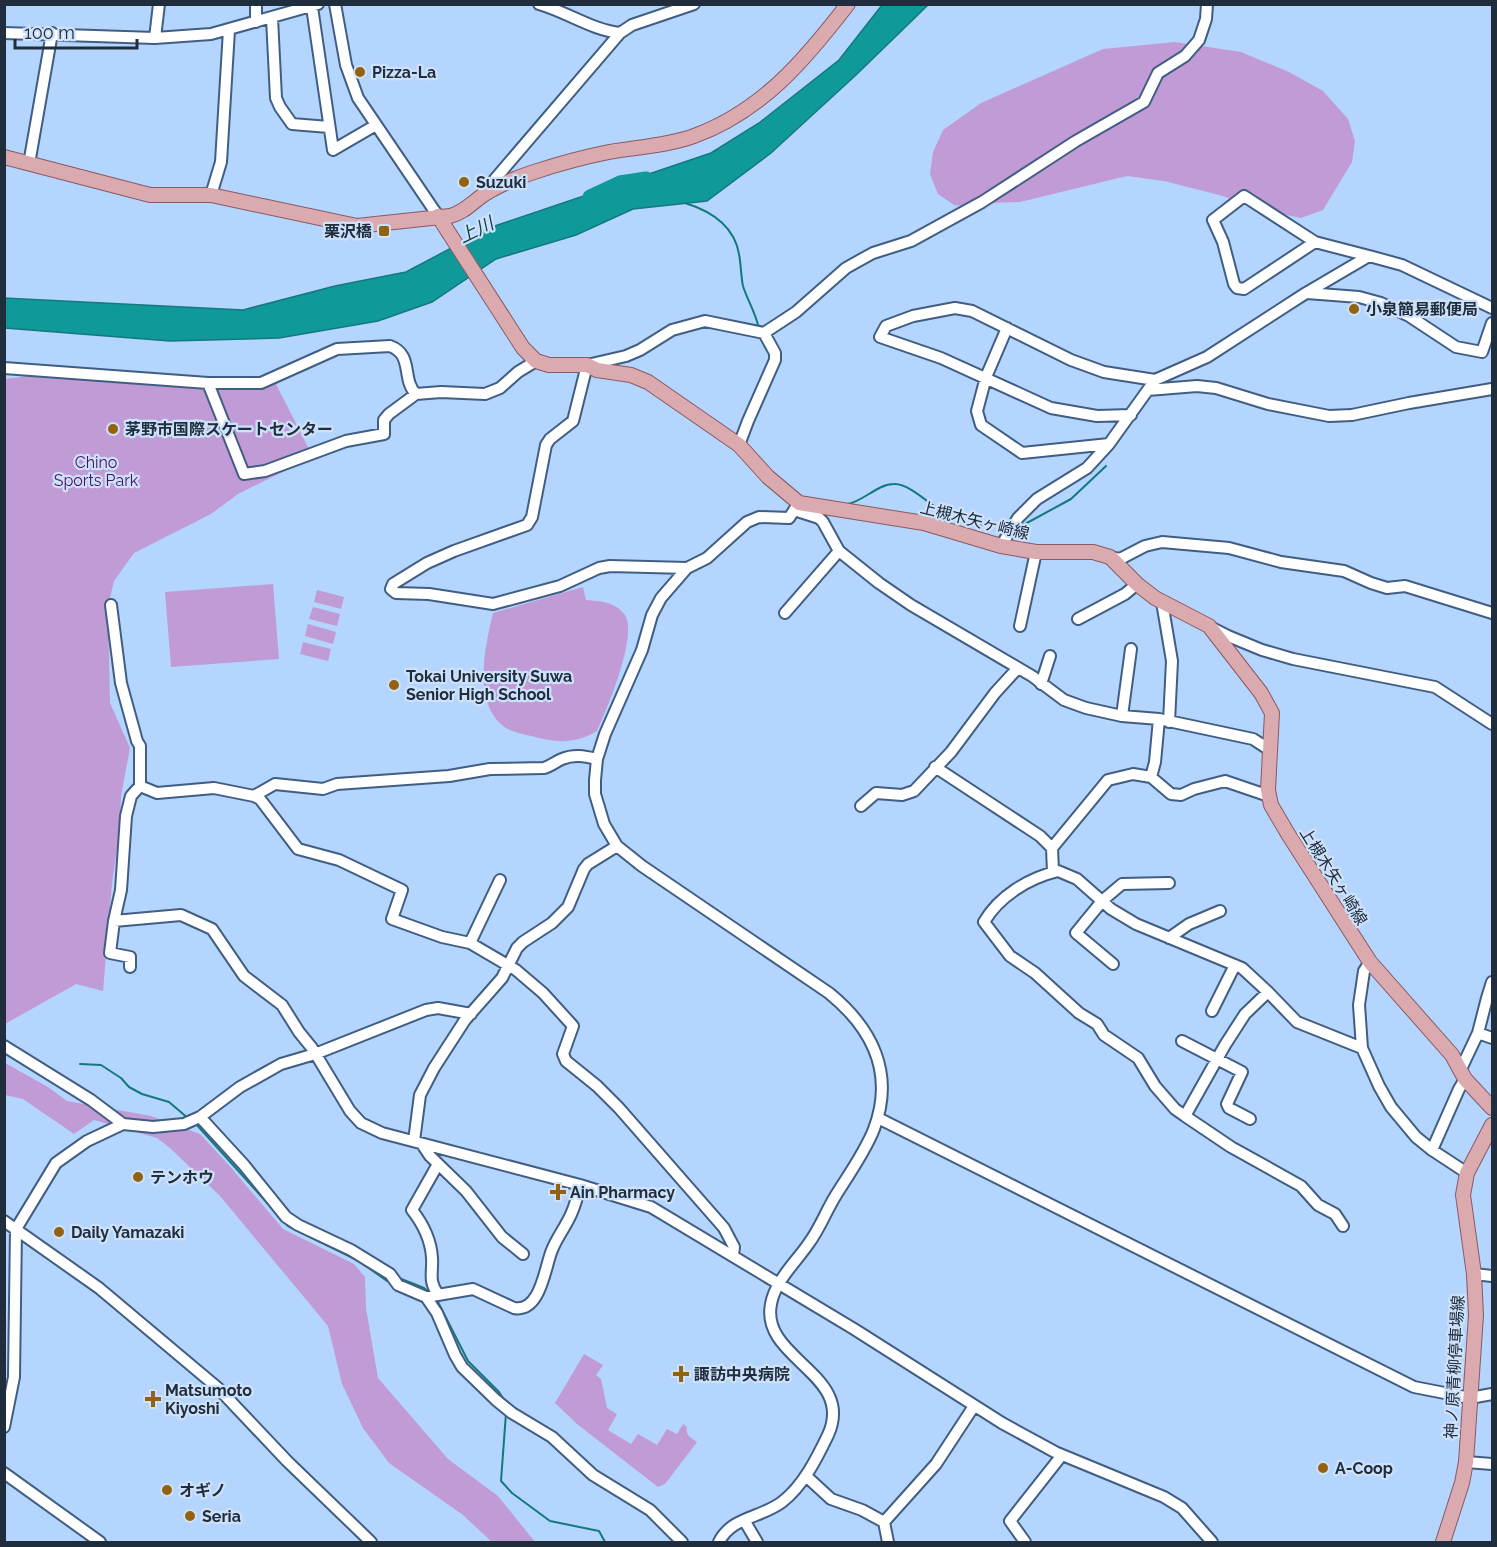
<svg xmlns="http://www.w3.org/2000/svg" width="1497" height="1547" font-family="Raleway,'Noto Sans JP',sans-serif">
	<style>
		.green { fill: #c19bd6 }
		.water { fill: #0f9a99; stroke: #14797d; stroke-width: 1.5 }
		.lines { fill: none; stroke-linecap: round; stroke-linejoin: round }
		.stream { stroke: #14797d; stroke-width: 2 }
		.river { stroke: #0f9a99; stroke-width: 15 }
		.minor-casing { stroke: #415e82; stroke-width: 14 }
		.major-casing { stroke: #895964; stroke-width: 16 }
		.minor { stroke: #fff; stroke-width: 10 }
		.major { stroke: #daaaaf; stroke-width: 14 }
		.poi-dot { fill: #926210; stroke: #cde1fa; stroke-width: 2 }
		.labels { text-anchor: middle; stroke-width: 4.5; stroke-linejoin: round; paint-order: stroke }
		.poi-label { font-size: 16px; font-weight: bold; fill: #202d3c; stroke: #cde1fa; text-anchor: start }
		.park-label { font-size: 16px; fill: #491160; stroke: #cde1fa }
		.street-label { font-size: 16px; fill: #202d3c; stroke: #cde1fa }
		.water-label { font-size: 18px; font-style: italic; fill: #0d4342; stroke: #cde1fa }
	</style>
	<rect width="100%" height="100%" fill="#b3d5fe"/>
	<path class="green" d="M1175 42 1241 52 1289 72 1323 91 1348 119 1355 141 1352 162 1323 210 1301 218 1255 208 1223 196 1164 181 1127 176 1020 202 988 203 968 207 954 205 938 194 930 174 933 152 943 130 981 103 1103 49Z
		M36 375 219 388H259L275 382 313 457 238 494 211 514 134 553 114 581 108 606 110 703 130 748 121 796 120 827 112 884 103 991 76 984 5 1024V379Z
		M273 584 279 659 171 667 165 592Z
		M583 587 586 600C600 601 616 602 625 615 638 636 607 709 597 731 577 743 560 743 539 738 529 735 517 734 508 729 471 708 485 646 493 613Z
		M317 590 344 597 341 609 314 602Z
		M313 607 340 614 337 626 309 619Z
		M308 624 336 632 333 644 305 636Z
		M303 642 331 649 328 661 300 654Z
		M5 1063 48 1087 67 1101 151 1116 200 1134 227 1163 283 1229 354 1264 365 1277 366 1308 378 1378 448 1459 498 1496 535 1542H492L463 1515 389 1463 363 1428 342 1384 328 1326 220 1196 170 1148 157 1138 94 1120 74 1134 23 1099 5 1095Z
		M584 1354 603 1365 596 1375 601 1379 607 1408 617 1414 608 1430 631 1444 638 1434 657 1445 667 1429 677 1434 683 1424 687 1427C685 1435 691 1438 697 1442L665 1484 658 1487 577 1424 555 1403Z"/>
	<path class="water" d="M882 5H928L857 74 771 153 707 201 633 209 576 235 496 259 432 302 378 321 279 338 170 341 5 328 4 298 243 310 335 286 406 272 489 228 711 153 759 123 839 60Z"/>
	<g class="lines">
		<path class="stream" d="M685 203C711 211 734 225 739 254 741 264 741 277 743 286 747 299 755 312 758 325L762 329
			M847 504C863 502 877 484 894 484 911 483 936 511 953 519 967 524 993 527 1008 526
			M1017 526 1025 524 1071 499 1106 466
			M80 1064 101 1065 121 1078 129 1087 142 1094 169 1102 189 1119
			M196 1124 288 1226 359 1261 387 1281 391 1280
			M399 1278 424 1288 429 1292
			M437 1300 468 1361 499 1392 505 1401
			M506 1413 501 1481 512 1493 550 1521 599 1531 605 1542"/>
		<path class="river" d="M590 197 620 183 646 179"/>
		<g class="minor-casing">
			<path id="minor" d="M335 4 346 65 358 98 438 216
				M539 4C567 12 592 30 620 33
				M312 7 333 150 376 125
				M272 18 276 98 280 107 292 124 329 127
				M256 22V4
				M4 33 155 38 211 34 318 4
				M155 38 159 4
				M29 164 52 33
				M487 192 495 179 620 33 632 25 694 4
				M211 195 221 162 229 30
				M1315 242 1244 289 1237 288 1234 284 1223 242 1213 220 1244 196 1315 242 1369 256
				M1307 293 1359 297 1381 303 1409 316 1456 347 1482 352 1492 323
				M1007 328 986 377 977 411 981 425 1022 453 1109 444
				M764 333 796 312 846 268 873 253 911 241 982 202 1076 141 1144 102 1158 73 1185 56 1199 40 1206 19 1207 4
				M4 368 208 383H261L337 349 390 346C414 355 401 379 416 394
				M208 383 244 474 265 471 346 441 384 434V420L389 414 416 394 441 392 485 394 500 388 518 372 536 361
				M1148 390 1197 386 1216 388 1268 404 1329 416 1352 415 1409 403 1492 389
				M1131 415 1097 416 1051 408 941 358 880 337 886 326 913 316 955 308 972 311 1071 360 1104 372 1155 380
				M794 510 819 518 823 522 839 551 879 583 911 605 1032 676 1064 700 1086 708 1122 716 1159 719 1253 739 1270 750
				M1001 546 1018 518 1037 499 1087 468 1109 444 1155 380 1207 357 1306 293 1369 256 1402 265 1492 308
				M1110 557 1120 559 1145 546 1162 542 1229 548 1281 562 1344 571 1371 583 1387 588 1405 586 1492 613
				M687 568 610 566 599 568 560 586 493 604 429 594 396 593 391 589 393 584 427 563 454 551 527 525 532 517 546 445 550 439 573 421 587 365 626 356 640 350 672 330 705 321 764 333 775 353V360L748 421 739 445
				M1162 602 1172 661 1169 722
				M111 605 121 683 137 741 140 746V786L131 796 126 816 121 890 114 921 181 915 212 929 244 976 282 1005 299 1032 312 1048 350 1111 361 1123 382 1133 580 1185 651 1207 854 1329 1002 1423 1055 1452 1164 1497 1182 1508 1212 1542
				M785 613 839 551
				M1078 619 1125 594 1137 584
				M1020 626 1036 552
				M1212 628 1228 636 1262 650 1293 659 1435 687 1492 724
				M1041 684 1050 656
				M1122 716 1131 649
				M1159 719 1155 762 1151 777 1171 794 1181 795 1194 789 1225 781 1269 796
				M935 767 1040 836 1052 848 1053 872
				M140 786 157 793 214 788 254 796 260 799 298 849 339 860 402 890 392 919 442 937 470 943 516 970 543 993 573 1026 563 1054 566 1061 597 1086 619 1108 724 1228 734 1247 733 1255
				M254 796 275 784 323 789 337 784 449 776 490 769 544 768C551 766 555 762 562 759 574 754 584 756 597 759
				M861 806 876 793 902 795 914 791 951 752 995 693 1017 669
				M1052 848 1108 780 1133 774 1151 777
				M1058 871 1077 879 1111 909 1136 924 1242 968 1268 992 1245 1014 1225 1045 1185 1116 1175 1109 1155 1086 1138 1058 1104 1035 1097 1024 1079 1013 1035 973 1010 956 984 922C999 896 1029 878 1058 871Z
				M114 921 110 953 130 957V967
				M1169 938 1189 924 1220 911
				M470 943 500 880
				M1370 962 1364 971 1359 1005 1362 1048 1379 1086 1391 1107 1416 1137 1432 1150 1467 1173
				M1113 964 1076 933 1103 900 1122 884 1169 883
				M1268 992 1297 1022 1362 1048
				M1212 1011 1235 965
				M1478 1033 1492 1038
				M1182 1041 1242 1072 1227 1104 1229 1108 1250 1119
				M4 1046 91 1100 123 1124
				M1460 1071 1478 1033 1487 998 1492 982
				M1185 1116 1231 1147 1301 1186 1318 1205 1335 1214 1343 1226
				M200 1117 244 1165 286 1217 298 1225 351 1250 390 1274 398 1285 426 1297 437 1313 455 1355 462 1367 496 1400 512 1413 552 1437 593 1475 650 1510 682 1542
				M878 1118 1414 1387 1470 1398 1492 1394
				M414 1141 420 1095 434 1068 465 1020 502 978 517 948 523 942 552 923 568 907 584 869 588 864 617 846
				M422 1144 430 1156 466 1191 502 1237 523 1254
				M1432 1150 1459 1089 1465 1079
				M438 1164 412 1210C423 1224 431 1240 432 1258 433 1273 428 1281 438 1294
				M4 1221 99 1288 218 1388 287 1461 371 1542
				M1474 1274 1492 1276
				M426 1297 473 1289 514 1308C541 1313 545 1266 552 1250 557 1237 567 1225 572 1212 576 1203 578 1194 580 1185
				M4 1427 14 1377 16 1229 56 1163 87 1141 123 1124 153 1127 184 1124 200 1117 240 1087 281 1064 315 1054 426 1010 438 1008 471 1014
				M1466 1462 1492 1464
				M4 1473 100 1542
				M806 1476 831 1499 862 1510 884 1522
				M744 1520 757 1542
				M884 1522 936 1464 974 1406
				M884 1522 888 1542
				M719 1542C731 1517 761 1518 782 1502 803 1486 817 1458 828 1435 856 1374 760 1359 771 1304 775 1281 796 1262 809 1243 820 1228 826 1211 836 1195 849 1174 865 1152 874 1129 895 1073 872 1028 829 993L642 866 617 846 604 824 595 794V780L597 759 605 734 642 650 652 615 661 598 687 568 707 558 747 522 759 517 789 518 799 503
				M1025 1542 1010 1521 1062 1455"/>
		</g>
		<g class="major-casing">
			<path id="major" d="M4 157 150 195H211L357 226 450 216C466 212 474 200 488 192 501 184 519 177 534 172 558 164 584 157 609 152 637 147 666 146 694 136 762 111 805 60 848 4
				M438 216 523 348 536 361 549 365H587L597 370 631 375 648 382 739 445 768 477 799 503 924 523 1001 546 1036 552H1093L1110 557 1137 584 1155 598 1209 626 1261 693 1272 713 1268 790 1271 805 1288 834 1370 962 1452 1055 1465 1079 1492 1108
				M1443 1542 1462 1483 1466 1462 1476 1315 1474 1274 1463 1195 1467 1173 1492 1125"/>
		</g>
		<use href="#minor" class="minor"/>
		<use href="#major" class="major"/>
	</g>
	<g class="poi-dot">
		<circle cx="360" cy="72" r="6"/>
		<circle cx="464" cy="182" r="6"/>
		<rect x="378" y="225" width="12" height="12" rx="3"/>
		<circle cx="1354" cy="309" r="6"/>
		<circle cx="113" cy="429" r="6"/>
		<circle cx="394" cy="685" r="6"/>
		<circle cx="138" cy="1177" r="6"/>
		<path d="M555 1183h6v6h6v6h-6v6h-6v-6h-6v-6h6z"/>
		<circle cx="59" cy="1232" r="6"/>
		<path d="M678 1365h6v6h6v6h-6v6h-6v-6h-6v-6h6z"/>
		<path d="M150 1390h6v6h6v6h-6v6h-6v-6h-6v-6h6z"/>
		<circle cx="1323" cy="1468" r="6"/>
		<circle cx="167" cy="1490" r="6"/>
		<circle cx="190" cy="1516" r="6"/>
	</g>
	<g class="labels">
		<g class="poi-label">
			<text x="372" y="78">Pizza-La</text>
			<text x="476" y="188">Suzuki</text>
			<text x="372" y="237" text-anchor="end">栗沢橋</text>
			<text x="1366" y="315">小泉簡易郵便局</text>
			<text x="125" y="435">茅野市国際スケートセンター</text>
			<text x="406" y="682">Tokai University Suwa<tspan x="406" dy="18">Senior High School</tspan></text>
			<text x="150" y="1183">テンホウ</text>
			<text x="570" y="1198">Ain Pharmacy</text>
			<text x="71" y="1238">Daily Yamazaki</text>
			<text x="694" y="1380">諏訪中央病院</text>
			<text x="165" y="1396">Matsumoto<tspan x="165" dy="18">Kiyoshi</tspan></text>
			<text x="1335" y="1474">A-Coop</text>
			<text x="179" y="1496">オギノ</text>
			<text x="202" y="1522">Seria</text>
		</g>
		<g class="park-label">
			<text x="96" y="468">Chino<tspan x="96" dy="18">Sports Park</tspan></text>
		</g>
		<g class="street-label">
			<text transform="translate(975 520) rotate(14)" y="6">上槻木矢ヶ崎線</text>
			<text transform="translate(1334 876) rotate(58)" y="6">上槻木矢ヶ崎線</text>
			<text transform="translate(1454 1367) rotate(-87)" y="6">神ノ原青柳停車場線</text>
		</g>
		<g class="water-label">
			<text transform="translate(476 230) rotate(-26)" y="6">上川</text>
		</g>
	</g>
	<rect width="1497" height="1547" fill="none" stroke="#202d3c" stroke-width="12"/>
	<path d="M15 39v9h122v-9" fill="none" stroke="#202d3c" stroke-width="3"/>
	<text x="24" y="39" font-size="18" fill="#202d3c" stroke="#cde1fa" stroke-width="4.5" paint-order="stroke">100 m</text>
</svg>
